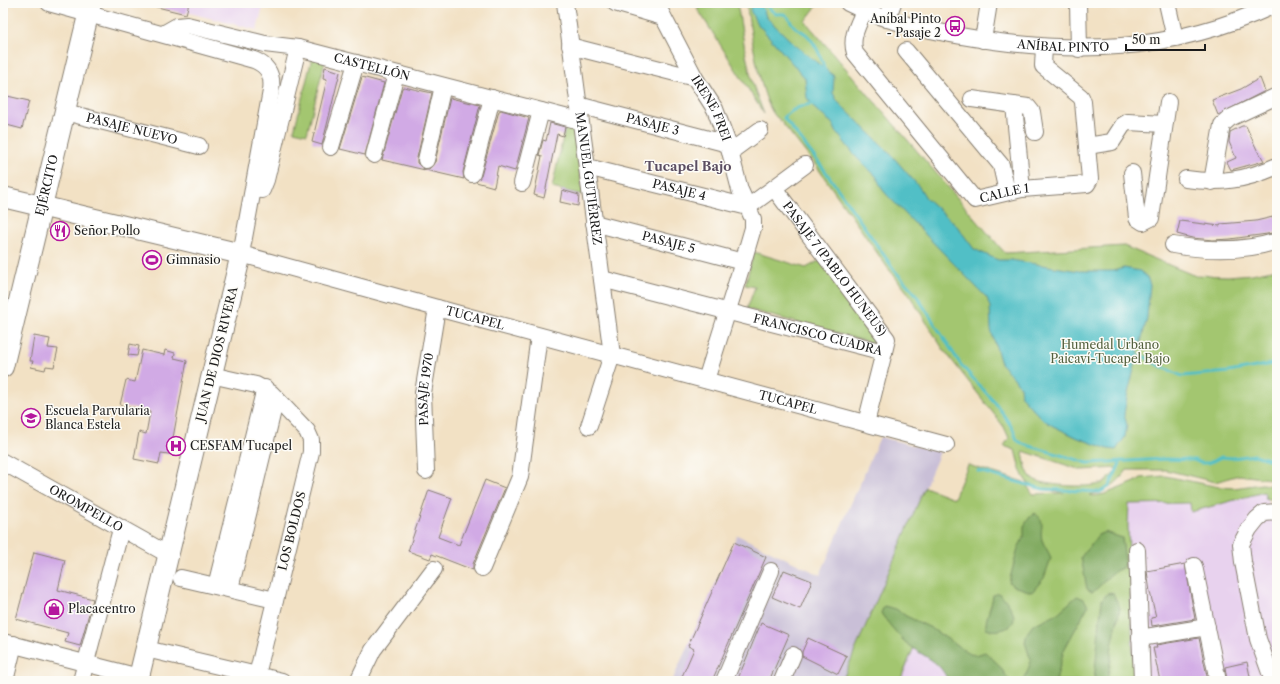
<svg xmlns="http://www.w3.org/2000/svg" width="1280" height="684" font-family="'Libre Caslon Text',serif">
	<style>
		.built { fill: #e8d2ee }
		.industrial { fill: #c9bfd7 }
		.green { fill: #a3c66f; stroke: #607146; fill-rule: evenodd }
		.forest { fill: #82ab62; stroke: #4f643f }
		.water { fill: #51bfc6; stroke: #366e71 }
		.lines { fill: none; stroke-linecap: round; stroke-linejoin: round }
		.stream { stroke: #51bfc6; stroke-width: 3 }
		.building { fill: #d1aae5 }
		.minor-casing { stroke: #877e70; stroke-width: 18 }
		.major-casing { stroke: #877e70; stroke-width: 22 }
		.minor { stroke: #fff; stroke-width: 16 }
		.major { stroke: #fff; stroke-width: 20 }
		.labels { text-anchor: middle; stroke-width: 3; stroke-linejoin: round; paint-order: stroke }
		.poi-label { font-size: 12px; fill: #1c1c1c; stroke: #fdfcf7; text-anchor: start }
		.street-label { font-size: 12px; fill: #1c1c1c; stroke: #fdfcf7 }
		.park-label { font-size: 12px; fill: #52603d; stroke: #fdfcf7 }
		.neighbourhood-label { font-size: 13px; font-weight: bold; fill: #5b4e62; stroke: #fdfcf7 }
	</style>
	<rect width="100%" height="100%" fill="#fdfcf7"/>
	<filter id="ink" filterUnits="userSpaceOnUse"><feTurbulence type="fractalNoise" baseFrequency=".025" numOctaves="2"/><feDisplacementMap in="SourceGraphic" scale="8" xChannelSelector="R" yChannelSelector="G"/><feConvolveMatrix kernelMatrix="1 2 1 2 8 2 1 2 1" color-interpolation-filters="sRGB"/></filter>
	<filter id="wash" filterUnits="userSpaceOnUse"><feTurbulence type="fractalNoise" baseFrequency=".012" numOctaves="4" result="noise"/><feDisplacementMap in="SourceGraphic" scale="16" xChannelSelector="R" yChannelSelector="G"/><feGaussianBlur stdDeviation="0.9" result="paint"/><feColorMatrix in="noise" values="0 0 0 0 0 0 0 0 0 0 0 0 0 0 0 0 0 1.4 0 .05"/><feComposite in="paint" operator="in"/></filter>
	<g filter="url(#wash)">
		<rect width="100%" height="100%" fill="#f2e1c4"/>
		<path class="built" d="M150 3H264L257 30Z
			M1264 492 1277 532V681H1134L1128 525 1129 504 1190 503 1192 512Z
			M918 635 986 681H900Z"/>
		<path class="industrial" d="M880 437 940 452 842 681H672L737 535 820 575Z"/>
		<path class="green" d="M703 3H737L746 55 753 85 764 114 697 8Z
			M746 3H819L805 21 1005 253 1124 246 1193 275 1228 276 1252 274 1277 269V480L1239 475 1215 482 1166 470H1127C1118 483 1105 493 1089 495L1094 496 1105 494 1135 482 1141 478 1165 476 1219 487 1234 488 1262 484 1277 487V499H1266L1264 492 1191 512 1190 503 1129 504 1128 525 1134 681H986L919 635 900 681H842L925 487 954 498 968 465 1024 482 1033 494 1064 493C1026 485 1025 490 1015 450L1004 446 1009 438 1004 427 943 349 908 293 887 267 817 167 779 119C761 110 750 25 746 3ZM1023 451 1081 470 1118 468C1114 474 1107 482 1100 484 1088 488 1041 486 1032 478 1026 473 1024 459 1023 451Z
			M313 54 326 57 307 134 294 131Z
			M566 123 574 125 583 195 552 188Z
			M754 252 806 268 821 260 878 335 876 344 747 309 755 287 745 285Z"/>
		<path class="forest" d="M1035 513C1047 523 1039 528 1042 540 1044 546 1049 552 1051 558L1044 578 1032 592 1013 586 1009 582 1018 548 1024 537V526L1029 518Z
			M1105 532 1122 538 1125 561 1122 568C1107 573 1104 585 1092 592L1087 589 1081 557 1098 535Z
			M998 593C1005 598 1010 605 1013 613 1019 629 996 633 986 629 985 616 992 607 993 595Z
			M1113 593 1120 608 1111 651V659L1107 681H1094L1102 599 1107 594Z
			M1077 596 1084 599 1088 606 1064 650 1056 681H1024L1031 661 1025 642 1027 633 1033 625 1058 613Z
			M884 606 896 609 906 616 931 628 970 654 976 655 985 652 997 663 1010 681H948C939 658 921 657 905 642 899 636 885 620 881 613Z"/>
		<path class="water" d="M754 4H759L764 10 766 17 795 45 834 76 833 93 838 102 888 151 920 188 926 198 957 226 974 249 998 260H1011L1079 271H1113L1124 268 1140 271 1147 277 1150 285 1147 318 1127 397 1124 414 1127 425 1125 437 1116 450 1108 449 1078 438 1053 426 1041 418 1028 404 1021 396 1020 387 1014 378 1001 364 991 330 990 307 987 298 887 195 882 189 876 176 857 158 837 133 832 123 816 110 807 98 805 78 756 22 750 10Z"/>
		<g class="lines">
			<path class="stream" d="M764 4 776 14C789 12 787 18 794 26 798 30 804 32 807 35 816 44 823 60 825 72
				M815 104C805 103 790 110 784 118L826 172 895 271 915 293 961 365 997 405 1013 429 1017 440 1023 444 1088 463 1166 459 1194 460 1201 463H1209L1221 457 1232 458 1255 455 1277 462
				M1136 354 1147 358 1156 364 1182 376 1229 372 1277 363
				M978 471 1043 489 1100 492 1109 487 1121 461"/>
		</g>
		<g id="blocks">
			<path class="building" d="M153 3H189L186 14 153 6Z
				M325 67 340 72 322 145 312 142 327 79 323 78Z
				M362 77 384 83 365 155 340 149Z
				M1260 78 1265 91 1218 115 1212 100 1241 89Z
				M404 87 432 93 417 158V163L424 169H429L435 162 450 98 480 105 463 172 464 179 382 160 402 88Z
				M3 95 29 101 22 129 3 124Z
				M501 110 529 118 515 171 498 166 494 187 476 182 481 176 499 111Z
				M550 123 565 127 563 136 557 134 544 198 534 195 542 156 539 155 543 140 546 141Z
				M1242 126H1246L1258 152H1259L1264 161 1231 170 1227 162 1236 158 1229 142 1230 132Z
				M562 190 579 195 578 206 560 202Z
				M1277 216V232L1267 234 1230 239 1213 240 1192 238 1177 234 1180 221 1220 226V224L1256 221Z
				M34 336 50 339 48 348 58 349 54 367 46 366 45 370 31 367 33 361H30Z
				M130 344 139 346 137 356 128 355Z
				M142 350 164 355 165 350 175 353 174 358 187 361 173 438H178L176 455 161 453 159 464 134 459 139 432 146 434 150 412 120 405 126 380 135 382Z
				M485 480 505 488 473 564V570L432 554 430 559 408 551 429 490 452 498 438 537 459 545Z
				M734 542 766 557 712 681H680L694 649 688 646Z
				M34 552 65 560 58 590 93 599 80 646 65 642 68 633 16 619Z
				M1185 564 1195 619 1152 626 1151 618 1156 617 1150 592 1147 571Z
				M784 570 812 581 800 609 772 597Z
				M761 623 789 635 769 681H737Z
				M808 638 847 656 838 674 802 656V652Z
				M1199 638 1208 681H1160L1153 648H1157L1156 645Z
				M1247 662 1251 681H1227L1225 667Z"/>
		</g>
	</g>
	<g filter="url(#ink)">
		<use href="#blocks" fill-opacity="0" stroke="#877e70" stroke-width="1"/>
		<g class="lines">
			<g class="minor-casing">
				<g id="minor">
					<path id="s1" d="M49 3 254 60C269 66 273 76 271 91L241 254 437 308 946 445"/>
					<path id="s2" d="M565 3 612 355 589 426"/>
					<path d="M615 3 663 17"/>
					<path id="s3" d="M656 3 695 78 715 109 728 144 740 190 753 219V228L743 262 706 380"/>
					<path id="s4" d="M848 3C883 21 922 29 961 36 1074 56 1171 53 1277 4"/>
					<path d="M1078 3 1079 49"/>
					<path d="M1167 3 1175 38"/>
					<path id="s5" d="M864 11C858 25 850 38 855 53L975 200 1022 189 1087 184 1090 179 1083 102 1081 97 1043 66 1044 47"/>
					<path d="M887 19 893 3"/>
					<path id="s6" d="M163 34 177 26 187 25 265 44 298 48 580 121"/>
					<path d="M983 40 989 3"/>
					<path d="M570 46 695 78"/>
					<path d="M906 51 1001 165 1007 192"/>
					<path d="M972 99 1028 107 1032 112 1035 132"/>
					<path id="s7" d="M578 105 728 144"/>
					<path d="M1014 105 1022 189"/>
					<path id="s8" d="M65 112 199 146"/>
					<path d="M1087 146 1112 142 1123 125 1128 122 1164 124"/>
					<path d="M331 147 356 63"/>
					<path d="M730 152 760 130"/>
					<path d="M374 155 396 74"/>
					<path d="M426 160 443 86"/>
					<path id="s9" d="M587 167 748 207 805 165"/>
					<path d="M1132 173 1137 218 1143 222 1151 218 1168 102"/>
					<path d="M472 174 492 98"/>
					<path d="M1186 179C1219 184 1247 180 1277 166"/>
					<path d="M1212 182 1222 125 1230 118 1277 96"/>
					<path d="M522 183 541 111"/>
					<path id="s10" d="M774 188 887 339 884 352"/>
					<path d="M262 190 266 180 298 48"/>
					<path id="s11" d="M594 223 743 262"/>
					<path d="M1173 245C1208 251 1243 252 1277 241"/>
					<path id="s12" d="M602 279 884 352 866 423"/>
					<path d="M211 375 256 385 271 393 307 431 311 440V452L257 675"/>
					<path id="s13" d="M3 462 169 555"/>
					<path id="s14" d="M426 471 423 393 437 308"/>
					<path d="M1137 550 1142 681"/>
					<path d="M1194 566 1218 681"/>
					<path d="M482 568 520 477 539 336"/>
					<path d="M181 578 275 600"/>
					<path d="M216 586 265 388"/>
					<path d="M230 589 276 398"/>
					<path d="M1140 638 1207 627"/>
					<path d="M3 642 139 677"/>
					<path d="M146 649 282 681"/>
					<path d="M5 681 14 644"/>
					<path d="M81 681 121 529"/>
					<path d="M358 681 373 650 434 569"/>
					<path d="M724 681 771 571"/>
					<path d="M782 681 793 655"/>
					<path d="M1273 681 1258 639 1243 562 1241 544 1249 529 1257 519 1264 513 1277 512"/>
				</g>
			</g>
			<g class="major-casing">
				<g id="major">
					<path d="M3 197 241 254 138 681"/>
					<path id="s15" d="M3 367 91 3"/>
				</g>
			</g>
			<use href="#minor" class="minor"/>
			<use href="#major" class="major"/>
		</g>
	</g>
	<defs>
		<g id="bus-ring" transform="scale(1)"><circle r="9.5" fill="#fdfcf7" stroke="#b5179e" stroke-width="1.5"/><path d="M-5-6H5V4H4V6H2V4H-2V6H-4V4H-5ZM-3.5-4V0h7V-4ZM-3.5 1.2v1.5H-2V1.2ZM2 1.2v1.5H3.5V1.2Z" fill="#b5179e"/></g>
		<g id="restaurant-ring" transform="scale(1)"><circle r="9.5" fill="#fdfcf7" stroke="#b5179e" stroke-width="1.5"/><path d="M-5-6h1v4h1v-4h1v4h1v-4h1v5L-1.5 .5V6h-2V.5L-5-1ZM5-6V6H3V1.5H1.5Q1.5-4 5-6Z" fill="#b5179e"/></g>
		<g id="stadium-ring" transform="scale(1)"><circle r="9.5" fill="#fdfcf7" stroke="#b5179e" stroke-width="1.5"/><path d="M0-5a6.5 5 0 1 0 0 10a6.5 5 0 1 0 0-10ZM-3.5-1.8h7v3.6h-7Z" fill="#b5179e"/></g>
		<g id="school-ring" transform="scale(1)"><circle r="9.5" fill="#fdfcf7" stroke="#b5179e" stroke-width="1.5"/><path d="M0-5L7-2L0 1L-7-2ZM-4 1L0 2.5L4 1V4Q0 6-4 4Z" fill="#b5179e"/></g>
		<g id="hospital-ring" transform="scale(1)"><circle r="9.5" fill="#fdfcf7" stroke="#b5179e" stroke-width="1.5"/><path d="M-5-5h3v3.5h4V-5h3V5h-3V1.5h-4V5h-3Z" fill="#b5179e"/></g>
		<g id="shop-ring" transform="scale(1)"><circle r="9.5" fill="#fdfcf7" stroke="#b5179e" stroke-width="1.5"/><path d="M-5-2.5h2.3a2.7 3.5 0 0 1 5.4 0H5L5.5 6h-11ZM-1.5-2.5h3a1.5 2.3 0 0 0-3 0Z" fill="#b5179e"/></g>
	</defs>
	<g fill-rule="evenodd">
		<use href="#bus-ring" x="955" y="26"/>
		<use href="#restaurant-ring" x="60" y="231"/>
		<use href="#stadium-ring" x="152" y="260"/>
		<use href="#school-ring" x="31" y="418"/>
		<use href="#hospital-ring" x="176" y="446"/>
		<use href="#shop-ring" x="54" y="609"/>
	</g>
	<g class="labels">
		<g class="poi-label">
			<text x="941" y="23" text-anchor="end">Aníbal Pinto<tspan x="941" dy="14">- Pasaje 2</tspan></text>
			<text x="74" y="235">Señor Pollo</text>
			<text x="166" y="264">Gimnasio</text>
			<text x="45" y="415">Escuela Parvularia<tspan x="45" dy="14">Blanca Estela</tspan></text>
			<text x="190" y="450">CESFAM Tucapel</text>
			<text x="68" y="613">Placacentro</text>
		</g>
		<g class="street-label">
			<text dy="4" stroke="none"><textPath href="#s4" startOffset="221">ANÍBAL PINTO</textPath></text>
			<text dy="4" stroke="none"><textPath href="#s6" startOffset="216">CASTELLÓN</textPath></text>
			<text dy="4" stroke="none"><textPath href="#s3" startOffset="119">IRENE FREI</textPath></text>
			<text dy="4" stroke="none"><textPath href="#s7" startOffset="77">PASAJE 3</textPath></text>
			<text dy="4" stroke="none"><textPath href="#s8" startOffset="69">PASAJE NUEVO</textPath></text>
			<text dy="4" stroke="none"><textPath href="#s2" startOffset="177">MANUEL GUTIÉRREZ</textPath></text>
			<text dy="4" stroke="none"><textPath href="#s15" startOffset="187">EJÉRCITO</textPath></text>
			<text dy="4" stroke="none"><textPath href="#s9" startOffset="95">PASAJE 4</textPath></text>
			<text dy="4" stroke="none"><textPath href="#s5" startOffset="264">CALLE 1</textPath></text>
			<text dy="4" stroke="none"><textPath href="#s11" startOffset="77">PASAJE 5</textPath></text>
			<text dy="4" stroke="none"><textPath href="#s10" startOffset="101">PASAJE 7 (PABLO HUNEUS)</textPath></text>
			<text dy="4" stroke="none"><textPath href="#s1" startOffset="660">TUCAPEL</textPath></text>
			<text dy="4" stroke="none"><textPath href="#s12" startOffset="223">FRANCISCO CUADRA</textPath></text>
			<text transform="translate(217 354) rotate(-76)" y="4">JUAN DE DIOS RIVERA</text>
			<text dy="4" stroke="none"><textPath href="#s14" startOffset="82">PASAJE 1970</textPath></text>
			<text dy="4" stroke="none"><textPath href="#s1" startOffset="984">TUCAPEL</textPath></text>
			<text dy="4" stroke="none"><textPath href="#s13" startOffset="95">OROMPELLO</textPath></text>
			<text transform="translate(292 531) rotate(-76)" y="4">LOS BOLDOS</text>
		</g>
		<g class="park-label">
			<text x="1110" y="349">Humedal Urbano<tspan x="1110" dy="14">Paicaví-Tucapel Bajo</tspan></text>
		</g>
		<g class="neighbourhood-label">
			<text x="688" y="171">Tucapel Bajo</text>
		</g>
	</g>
	<rect width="1280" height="684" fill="none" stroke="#fdfcf7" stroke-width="16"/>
	<path d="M1126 44v6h79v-6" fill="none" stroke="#1c1c1c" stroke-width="2"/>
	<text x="1132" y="44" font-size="12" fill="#1c1c1c" stroke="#fdfcf7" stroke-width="3" paint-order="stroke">50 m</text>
</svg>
